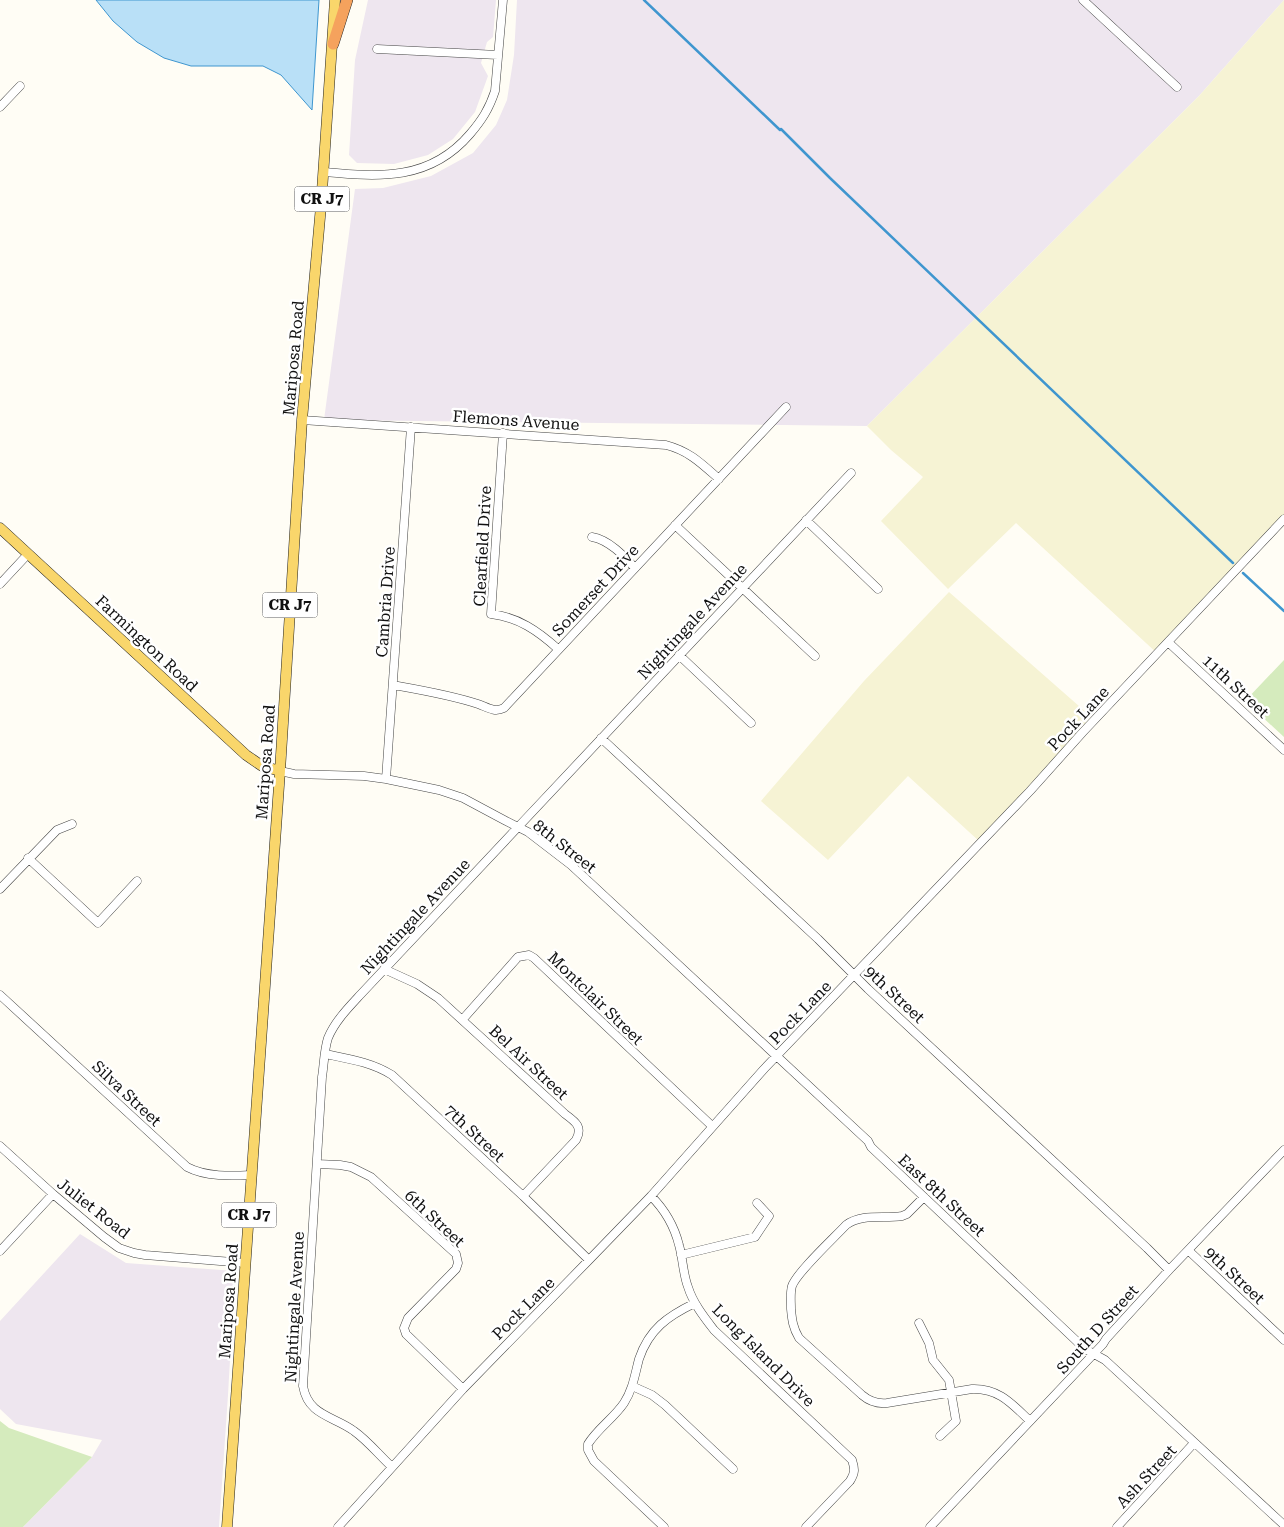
<svg xmlns="http://www.w3.org/2000/svg" width="1284" height="1527" font-family="'Roboto Serif',serif">
	<style>
		.industrial { fill: #eee6ef }
		.farmland { fill: #f6f3d4 }
		.green { fill: #d5ebbd }
		.water { fill: #b9e0f7; stroke: #3f96cf }
		.lines { fill: none; stroke-linecap: round; stroke-linejoin: round }
		.stream { stroke: #3f96cf; stroke-width: 2.5 }
		.minor-casing { stroke: #444; stroke-width: 9 }
		.major-casing { stroke: #222; stroke-width: 11 }
		.highway-casing { stroke: #222; stroke-width: 12 }
		.minor { stroke: #fff; stroke-width: 8 }
		.major { stroke: #f9d66b; stroke-width: 10 }
		.highway { stroke: #f5a25d; stroke-width: 11 }
		.labels { text-anchor: middle; stroke-width: 5; stroke-linejoin: round; paint-order: stroke }
		.shield { fill: #fff; stroke: #585858; stroke-width: 1 }
		.shield-label { font-size: 15px; font-weight: bold; fill: #111 }
		.street-label { font-size: 16px; fill: #111; stroke: #fff }
	</style>
	<rect width="100%" height="100%" fill="#fffdf5"/>
	<path class="industrial" d="M368 0H496L493 37 487 42 481 63 488 76 475 112 453 139 428 155 394 164 357 163 349 155 355 60Z
		M517 0H1284L1199 96 867 426 324 420 355 189 383 188 431 176 473 153 496 125 507 100 514 55Z
		M80 1234 126 1263 235 1271 228 1395 219 1527H23L92 1457 102 1440 16 1424 0 1409V1321Z"/>
	<path class="farmland" d="M1284 0V522L1159 655 1016 523 948 589 881 521 923 477 891 450 867 426 1199 96Z
		M949 592 1096 721 980 842 908 776 828 860 761 801 864 681Z"/>
	<path class="green" d="M1284 660V737L1245 701Z
		M0 1421 9 1428 92 1457 23 1527H0Z"/>
	<path class="water" d="M96 0H319L312 110 281 75 263 66H191L164 58 137 42 113 21Z"/>
	<g class="lines">
		<path class="stream" d="M644 0 780 130 781 129 830 178 1233 563
			M1243 573 1284 611"/>
		<g class="minor-casing">
			<path id="minor" d="M1083 0 1177 87
				M377 49 498 55
				M0 107 20 86
				M324 172C380 177 430 181 470 134 482 120 489 109 495 91L503 0
				M302 420 666 445C689 451 701 463 719 479
				M503 433 491 614C518 617 538 631 558 649
				M806 520 878 589
				M675 525 815 656
				M592 537C609 540 623 555 635 568
				M0 584 28 554
				M1168 642 1284 750
				M679 655 751 723
				M393 685C421 690 451 695 478 704 487 707 494 713 504 708L786 407
				M601 738 818 939 868 989 1147 1248 1169 1270
				M280 771 294 774 364 776 386 779 439 790 463 798 506 821 528 832 571 865 868 1141 871 1147 1085 1349 1105 1360 1284 1525
				M386 779 411 427
				M28 858 98 923 137 881
				M0 889 57 830 72 824
				M384 969 417 984 438 998 565 1114C576 1122 583 1127 576 1140L523 1196
				M0 995 187 1167C206 1177 231 1176 251 1175
				M463 1019 518 957 529 955 534 958 712 1126
				M325 1054C349 1059 371 1062 392 1075L523 1196 589 1260
				M0 1146 53 1194 104 1237 119 1248 134 1253 145 1255 245 1263
				M317 1164 340 1165 351 1167 371 1177 456 1254 458 1263 456 1269 408 1318 404 1328 406 1334 463 1389
				M651 1196C665 1210 674 1225 679 1245 683 1259 683 1274 688 1287 693 1303 704 1317 714 1330L852 1460C855 1469 855 1473 850 1481L806 1527
				M924 1197 907 1214 902 1216C884 1219 862 1213 846 1225 834 1238 797 1272 792 1286 790 1293 791 1301 791 1309 792 1320 793 1328 799 1338L862 1395C869 1401 877 1404 887 1403L972 1389C999 1388 1012 1404 1030 1421
				M0 1251 53 1194
				M1189 1251 1284 1340
				M681 1255 755 1237 769 1216 757 1203
				M919 1323 929 1343 933 1360 949 1380 956 1421 940 1436
				M632 1386 652 1395 665 1405 733 1469
				M392 1467C379 1455 368 1441 354 1431 334 1416 308 1416 303 1386L322 1077C324 1065 324 1050 328 1038 335 1021 349 1007 361 994L851 473
				M338 1527 463 1389 589 1260 651 1196 764 1069 1030 791 1082 733 1284 519
				M664 1527 594 1461 588 1450V1444C598 1428 614 1418 624 1403 633 1389 635 1374 639 1359 649 1329 668 1316 695 1303
				M930 1527 1103 1344 1106 1339 1169 1270 1284 1150
				M1117 1527 1194 1443"/>
		</g>
		<g class="major-casing">
			<path id="major" d="M0 528 246 755 262 766 280 771
				M227 1527 280 771 302 420 321 206 335 0"/>
		</g>
		<g class="highway-casing">
			<path id="highway" d="M333 44 347 0"/>
		</g>
		<use href="#minor" class="minor"/>
		<use href="#major" class="major"/>
		<use href="#highway" class="highway"/>
	</g>
	<g class="labels">
		<g class="shield">
			<rect x="294.5" y="186.5" width="55" height="25" rx="4"/>
			<rect x="262.5" y="592.5" width="55" height="25" rx="4"/>
			<rect x="221.5" y="1202.5" width="55" height="25" rx="4"/>
		</g>
		<g class="shield-label">
			<text x="322" y="204">CR J7</text>
			<text x="290" y="610">CR J7</text>
			<text x="249" y="1220">CR J7</text>
		</g>
		<g class="street-label">
			<text transform="translate(293 358) rotate(-85)" y="6">Mariposa Road</text>
			<text transform="translate(516 420) rotate(4)" y="6">Flemons Avenue</text>
			<text transform="translate(482 546) rotate(-87)" y="6">Clearfield Drive</text>
			<text transform="translate(595 590) rotate(-47)" y="6">Somerset Drive</text>
			<text transform="translate(385 602) rotate(-86)" y="6">Cambria Drive</text>
			<text transform="translate(692 621) rotate(-47)" y="6">Nightingale Avenue</text>
			<text transform="translate(147 643) rotate(43)" y="6">Farmington Road</text>
			<text transform="translate(1236 686) rotate(43)" y="6">11th Street</text>
			<text transform="translate(1078 718) rotate(-47)" y="6">Pock Lane</text>
			<text transform="translate(265 762) rotate(-86)" y="6">Mariposa Road</text>
			<text transform="translate(565 846) rotate(38)" y="6">8th Street</text>
			<text transform="translate(415 916) rotate(-47)" y="6">Nightingale Avenue</text>
			<text transform="translate(895 994) rotate(43)" y="6">9th Street</text>
			<text transform="translate(596 998) rotate(44)" y="6">Montclair Street</text>
			<text transform="translate(800 1012) rotate(-46)" y="6">Pock Lane</text>
			<text transform="translate(529 1062) rotate(43)" y="6">Bel Air Street</text>
			<text transform="translate(127 1093) rotate(43)" y="6">Silva Street</text>
			<text transform="translate(475 1133) rotate(43)" y="6">7th Street</text>
			<text transform="translate(942 1195) rotate(43)" y="6">East 8th Street</text>
			<text transform="translate(94 1208) rotate(38)" y="6">Juliet Road</text>
			<text transform="translate(435 1218) rotate(43)" y="6">6th Street</text>
			<text transform="translate(1235 1275) rotate(43)" y="6">9th Street</text>
			<text transform="translate(228 1301) rotate(-86)" y="6">Mariposa Road</text>
			<text transform="translate(294 1307) rotate(-87)" y="6">Nightingale Avenue</text>
			<text transform="translate(523 1308) rotate(-45)" y="6">Pock Lane</text>
			<text transform="translate(1097 1329) rotate(-48)" y="6">South D Street</text>
			<text transform="translate(764 1355) rotate(45)" y="6">Long Island Drive</text>
			<text transform="translate(1146 1476) rotate(-47)" y="6">Ash Street</text>
		</g>
	</g>
</svg>
